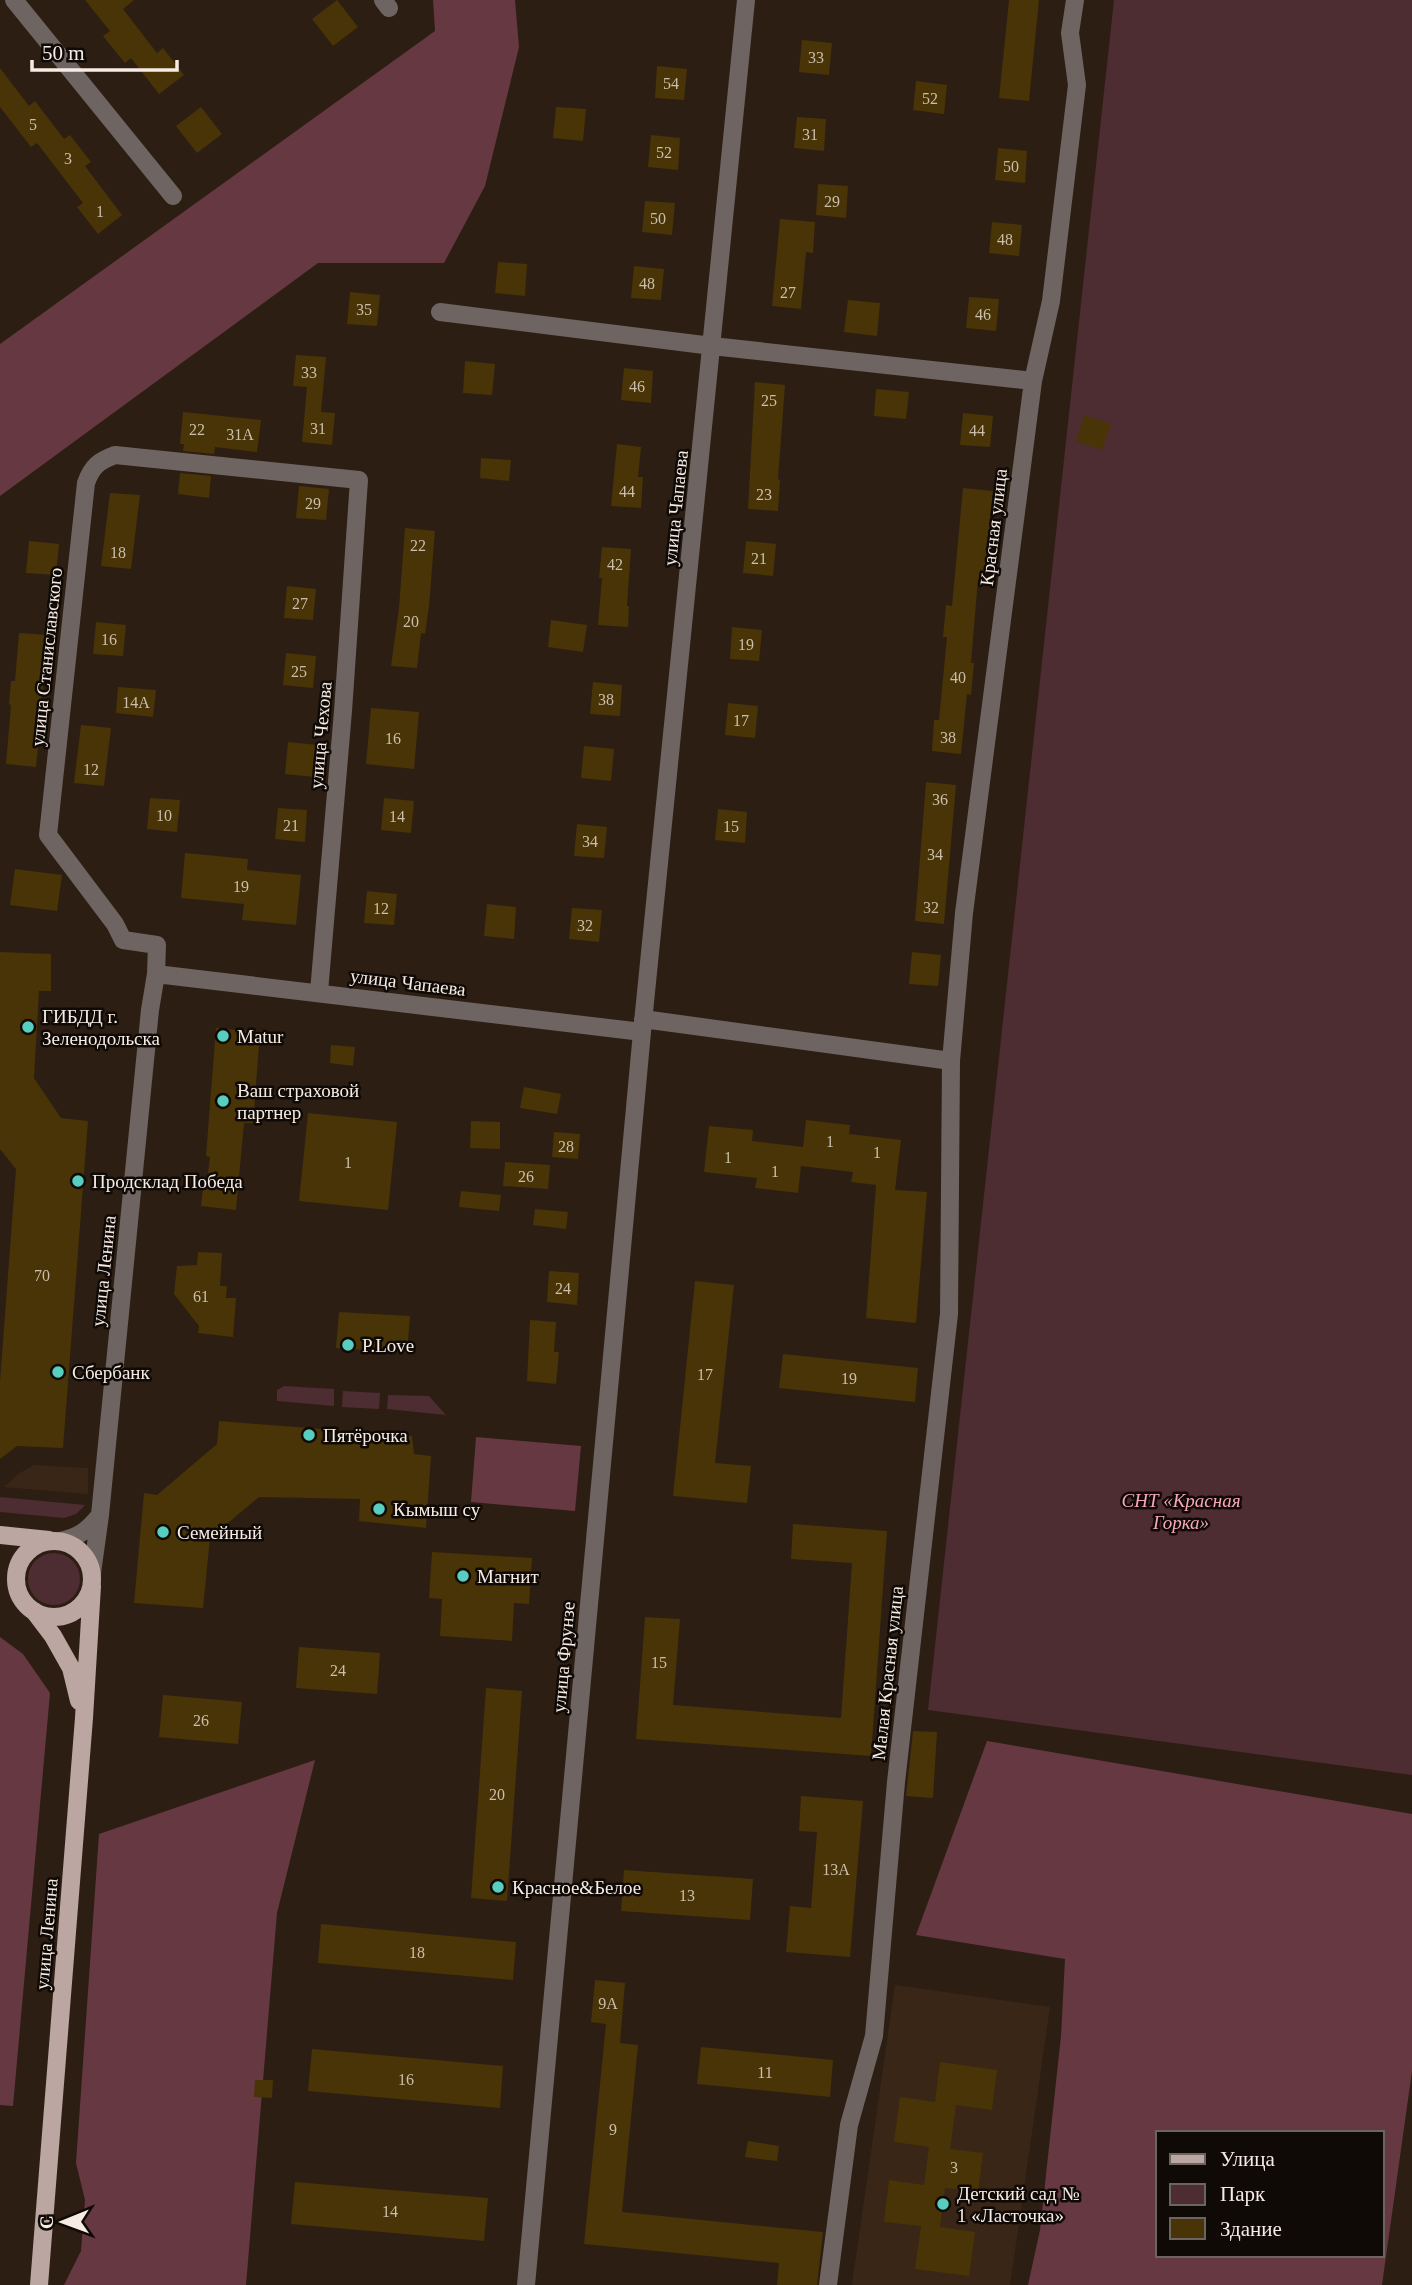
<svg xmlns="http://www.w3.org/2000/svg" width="1412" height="2285" font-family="'Times New Roman',serif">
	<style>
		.built { fill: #3a2617 }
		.green { fill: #4d2c32 }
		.forest { fill: #663841; fill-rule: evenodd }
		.building { fill: #483406 }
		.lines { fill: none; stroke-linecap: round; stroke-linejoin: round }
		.minor { stroke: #6e6461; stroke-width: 18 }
		.major { stroke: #bba6a1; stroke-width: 18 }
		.poi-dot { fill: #58cec0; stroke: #100a06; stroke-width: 2.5 }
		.labels { text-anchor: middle; stroke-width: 5; stroke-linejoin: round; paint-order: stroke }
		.number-label { font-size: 16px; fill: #cbbead }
		.street-label { font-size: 19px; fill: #f7ece5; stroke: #100a06 }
		.poi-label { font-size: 19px; fill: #f7ece5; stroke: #100a06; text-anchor: start }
		.park-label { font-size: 19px; font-style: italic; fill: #f7a7b5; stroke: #100a06 }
	</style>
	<rect width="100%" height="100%" fill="#2d1e13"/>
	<path class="built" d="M34 1465 88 1468V1494L4 1487 18 1474Z
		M895 1985 1050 2007 1010 2285H852Z"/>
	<path class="green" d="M1114 0H1412V1775L928 1710Z
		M284 1386 334 1389V1406L277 1401V1390Z
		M343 1391 380 1393 379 1409 342 1407Z
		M388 1395 429 1396 446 1415 387 1409Z
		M0 1497 85 1505 76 1514 64 1518 0 1512Z
		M28 1579a26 26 0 1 1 52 0a26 26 0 1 1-52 0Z"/>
	<path class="forest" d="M433 0H515L519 47 485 186 444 263H318L0 496V344L435 31Z
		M476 1437 581 1446 575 1511 471 1502Z
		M0 1637 23 1654 50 1693 13 2106 0 2105Z
		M987 1741 1412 1814V2071L1382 2285H1028L1040 2230 1061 2036 1065 1959 916 1935ZM1158 2133H1382V2255H1158Z
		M315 1760 277 1913 246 2285H64L81 2251 85 2200 76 2163 99 1834Z"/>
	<path class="building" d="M85 0H134L123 9 157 53 163 48 184 75 159 94 131 58 125 63 103 36 110 31Z
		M337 0 358 27 333 46 312 19Z
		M1009 0H1039L1029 101 999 98Z
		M802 40 832 43 829 75 799 72Z
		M657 66 687 69 684 100 655 98Z
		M0 68 29 106 35 101 64 139 70 135 91 162 85 166 122 215 98 234 77 207 83 203 37 143 31 147 0 107Z
		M916 81 947 85 944 114 913 110Z
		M201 107 222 134 197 153 176 126Z
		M556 107 586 109 583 141 553 138Z
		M797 117 826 119 824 151 794 148Z
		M651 135 680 138 678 170 648 167Z
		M998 148 1027 151 1025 183 995 180Z
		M818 184 848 186 846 218 816 215Z
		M645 201 675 203 672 235 642 232Z
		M780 219 815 222 813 253 806 252 801 309 772 306Z
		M992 222 1022 225 1019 256 989 253Z
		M498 262 527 264 525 296 495 293Z
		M634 266 664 269 661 300 631 298Z
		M350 292 380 295 377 326 347 324Z
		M969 297 999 299 996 331 966 328Z
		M848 300 880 303 877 336 844 332Z
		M296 355 326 357 321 412 335 413 332 445 302 442 307 387 293 386Z
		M465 361 495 364 492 395 463 393Z
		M624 368 653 371 651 403 621 400Z
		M755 382 785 385 778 479 780 480 778 511 748 509Z
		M876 389 909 392 906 419 874 416Z
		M183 412 261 420 257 452 215 447 214 454 183 451 184 444H180Z
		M963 413 993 416 990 447 960 445Z
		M1084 415 1111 424 1102 450 1076 441Z
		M617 444 641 447 638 477H643L641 508 611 506Z
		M481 458 511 460 509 481 480 478Z
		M180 473 211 476 209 498 178 494Z
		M299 486 329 489 326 520 296 518Z
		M963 488 993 491 984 580 978 579 971 663H974L971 695 967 694 961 754 932 751 934 720H939L947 637H943L946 605 952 606Z
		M110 493 140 495 131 569 101 566Z
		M405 528 435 531 429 607 425 634 421 633 417 668 391 666 399 608Z
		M29 541 59 544 56 575 26 573Z
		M746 541 776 544 773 576 743 573Z
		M602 547 631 549 627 606H629L628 627 598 625 602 578H599Z
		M287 586 316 589 313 620 284 618Z
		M551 620 587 625 583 652 548 647Z
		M96 622 126 625 123 656 93 654Z
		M732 627 762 630 759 661 730 659Z
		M19 633 49 635 37 735 39 736 36 767 6 764 11 705 9 704 11 681H15Z
		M286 653 316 656 313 688 283 685Z
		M593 682 622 685 620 716 590 714Z
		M118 687 156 690 153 717 116 713Z
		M728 703 758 706 755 738 725 735Z
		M371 708 419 712 414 769 366 764Z
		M81 725 111 728 104 786 74 783Z
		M288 742 318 745 315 777 285 774Z
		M584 746 614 749 611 781 581 778Z
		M926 782 956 785 944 924 915 921Z
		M150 798 180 800 177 832 147 829Z
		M384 798 414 801 411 833 381 830Z
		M278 808 307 810 305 842 275 839Z
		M718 809 747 812 745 843 715 840Z
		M577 824 607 827 604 858 574 856Z
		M185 853 248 859 247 870 301 875 296 925 242 920 244 904 181 898Z
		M15 869 62 875 57 911 10 905Z
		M367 891 397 894 394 925 364 923Z
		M487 904 516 907 514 939 484 936Z
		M572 908 602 910 599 942 569 939Z
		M0 952 51 954V991H39L34 1078 61 1118 88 1121 63 1448 17 1446 0 1459V1381L16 1169 0 1149Z
		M912 952 941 955 938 986 909 984Z
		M216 1028 260 1032 253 1123H244L236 1210 201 1206 203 1188 206 1189 210 1157 206 1156Z
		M331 1045 355 1047 353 1066 330 1063Z
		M524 1087 561 1094 557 1114 520 1108Z
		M308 1113 397 1122 388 1210 299 1201Z
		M806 1120 850 1125 849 1134 901 1140 895 1190 927 1192 916 1323 866 1318 876 1185 851 1182 853 1172 801 1166 798 1193 755 1188 757 1178 704 1172 709 1126 753 1130 752 1141 803 1147Z
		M471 1121 500 1122V1149L470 1148Z
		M554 1132 580 1134 578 1159 552 1157Z
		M505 1162 550 1165 548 1189 503 1186Z
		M461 1191 501 1195 499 1211 459 1207Z
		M535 1209 568 1212 566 1229 533 1225Z
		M198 1252 222 1253 220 1286H227L226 1298H236L233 1337 198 1333 199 1326 174 1294 177 1266 197 1265Z
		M549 1271 579 1273 577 1305 547 1302Z
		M695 1281 734 1285 715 1463 751 1466 747 1503 673 1496Z
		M339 1312 410 1316 407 1353 336 1348Z
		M530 1320 556 1322 554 1352H559L556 1384 527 1381Z
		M783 1354 918 1368 915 1402 779 1388Z
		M219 1421 412 1436 414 1454 431 1456 426 1528 359 1521 360 1499 259 1497 210 1538 203 1608 134 1603 144 1493 157 1495 217 1444Z
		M793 1524 887 1531 871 1756 636 1739 645 1617 680 1619 673 1705 841 1718 852 1563 791 1559Z
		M432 1552 532 1558 529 1604 514 1603 512 1641 440 1636 442 1599 429 1598Z
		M299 1647 380 1653 377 1694 296 1688Z
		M486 1688 522 1691 507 1901 471 1898Z
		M163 1695 242 1702 238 1744 159 1737Z
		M913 1731 937 1732 933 1798 906 1796Z
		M801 1796 863 1801 850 1957 786 1952 790 1906 811 1908 817 1832 799 1831Z
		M624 1870 753 1879 750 1920 621 1911Z
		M321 1924 516 1942 513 1980 318 1963Z
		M595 1980 625 1983 620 2043 638 2045 622 2212 823 2232 817 2285H777L779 2263 584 2244 606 2024 591 2022Z
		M701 2047 833 2060 830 2097 697 2084Z
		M312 2049 503 2066 500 2108 308 2091Z
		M940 2062 997 2070 992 2110 956 2105 950 2149 983 2153 978 2192 945 2188 940 2227 975 2232 969 2276 915 2269 921 2226 884 2222 889 2180 924 2185 929 2147 894 2142 900 2097 935 2102Z
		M255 2080H273L272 2098 254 2097Z
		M748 2141 779 2146 777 2161 745 2157Z
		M295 2182 488 2198 484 2241 291 2224Z"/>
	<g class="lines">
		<path class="minor" d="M14 0 173 196
			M383 0 389 8
			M440 312 712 346 1033 381
			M156 974 642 1032
			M643 1019 951 1061
			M60 1541C79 1537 88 1530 100 1515
			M92 1573 100 1515 150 1010 156 974 157 945 123 940 115 924 48 835 86 483C92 466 99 461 115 455L359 480 343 711 319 992
			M526 2285 642 1032 746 0
			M828 2285 849 2125 874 2036 896 1782 949 1314 951 1061 964 913 1033 381 1051 301 1077 85 1070 33 1075 0"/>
		<path class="major" d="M0 1535 49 1540
			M16 1579a38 38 0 1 1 76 0a38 38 0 1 1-76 0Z
			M34 1611 53 1636 71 1668 79 1701
			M39 2285 84 1718 92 1586"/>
	</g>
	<g class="poi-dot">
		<circle cx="28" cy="1027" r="7"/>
		<circle cx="223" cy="1036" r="7"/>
		<circle cx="223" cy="1101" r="7"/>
		<circle cx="78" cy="1181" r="7"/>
		<circle cx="348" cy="1345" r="7"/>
		<circle cx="58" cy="1372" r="7"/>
		<circle cx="309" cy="1435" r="7"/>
		<circle cx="379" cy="1509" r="7"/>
		<circle cx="163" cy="1532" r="7"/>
		<circle cx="463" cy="1576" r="7"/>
		<circle cx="498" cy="1887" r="7"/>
		<circle cx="943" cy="2204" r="7"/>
	</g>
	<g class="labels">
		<g class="number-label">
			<text x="816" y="63">33</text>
			<text x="671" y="89">54</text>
			<text x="930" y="104">52</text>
			<text x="33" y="130">5</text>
			<text x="810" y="140">31</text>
			<text x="664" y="158">52</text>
			<text x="68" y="164">3</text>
			<text x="1011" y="172">50</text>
			<text x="832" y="207">29</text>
			<text x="100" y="217">1</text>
			<text x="658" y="224">50</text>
			<text x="1005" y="245">48</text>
			<text x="647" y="289">48</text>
			<text x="788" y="298">27</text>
			<text x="364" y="315">35</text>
			<text x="983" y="320">46</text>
			<text x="309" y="378">33</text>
			<text x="637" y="392">46</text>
			<text x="769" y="406">25</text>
			<text x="318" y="434">31</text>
			<text x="197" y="435">22</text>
			<text x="977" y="436">44</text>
			<text x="240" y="440">31А</text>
			<text x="627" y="497">44</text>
			<text x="764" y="500">23</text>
			<text x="313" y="509">29</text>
			<text x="418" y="551">22</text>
			<text x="118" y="558">18</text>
			<text x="759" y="564">21</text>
			<text x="615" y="570">42</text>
			<text x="300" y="609">27</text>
			<text x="411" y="627">20</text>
			<text x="109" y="645">16</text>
			<text x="746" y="650">19</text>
			<text x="299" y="677">25</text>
			<text x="958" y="683">40</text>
			<text x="606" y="705">38</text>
			<text x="136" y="708">14А</text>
			<text x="741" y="726">17</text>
			<text x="948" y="743">38</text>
			<text x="393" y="744">16</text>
			<text x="91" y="775">12</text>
			<text x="940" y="805">36</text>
			<text x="164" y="821">10</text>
			<text x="397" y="822">14</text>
			<text x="291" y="831">21</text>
			<text x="731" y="832">15</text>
			<text x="590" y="847">34</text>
			<text x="935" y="860">34</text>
			<text x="241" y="892">19</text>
			<text x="931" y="913">32</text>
			<text x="381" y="914">12</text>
			<text x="585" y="931">32</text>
			<text x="830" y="1147">1</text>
			<text x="566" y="1152">28</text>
			<text x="877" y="1158">1</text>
			<text x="728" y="1163">1</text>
			<text x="348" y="1168">1</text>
			<text x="775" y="1177">1</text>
			<text x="526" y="1182">26</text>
			<text x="42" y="1281">70</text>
			<text x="563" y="1294">24</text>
			<text x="201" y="1302">61</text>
			<text x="705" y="1380">17</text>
			<text x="849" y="1384">19</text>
			<text x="659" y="1668">15</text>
			<text x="338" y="1676">24</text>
			<text x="201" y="1726">26</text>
			<text x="497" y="1800">20</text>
			<text x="836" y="1875">13А</text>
			<text x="687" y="1901">13</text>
			<text x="417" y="1958">18</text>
			<text x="608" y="2009">9А</text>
			<text x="765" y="2078">11</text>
			<text x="406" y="2085">16</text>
			<text x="613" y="2135">9</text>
			<text x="954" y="2173">3</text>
			<text x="390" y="2217">14</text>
		</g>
		<g class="street-label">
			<text transform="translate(675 508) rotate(-84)" y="7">улица Чапаева</text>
			<text transform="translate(993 527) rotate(-83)" y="7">Красная улица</text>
			<text transform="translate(46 657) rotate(-84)" y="7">улица Станиславского</text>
			<text transform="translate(320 735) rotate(-85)" y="7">улица Чехова</text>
			<text transform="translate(408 982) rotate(7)" y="7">улица Чапаева</text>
			<text transform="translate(103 1271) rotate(-84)" y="7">улица Ленина</text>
			<text transform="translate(563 1657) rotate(-85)" y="7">улица Фрунзе</text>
			<text transform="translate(887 1673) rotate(-84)" y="7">Малая Красная улица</text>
			<text transform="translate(46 1934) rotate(-85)" y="7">улица Ленина</text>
		</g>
		<g class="poi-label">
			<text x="42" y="1023">ГИБДД г.<tspan x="42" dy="22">Зеленодольска</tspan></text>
			<text x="237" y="1043">Matur</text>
			<text x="237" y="1097">Ваш страховой<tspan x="237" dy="22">партнер</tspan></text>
			<text x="92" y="1188">Продсклад Победа</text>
			<text x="362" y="1352">P.Love</text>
			<text x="72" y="1379">Сбербанк</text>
			<text x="323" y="1442">Пятёрочка</text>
			<text x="393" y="1516">Кымыш су</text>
			<text x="177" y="1539">Семейный</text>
			<text x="477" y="1583">Магнит</text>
			<text x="512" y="1894">Красное&amp;Белое</text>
			<text x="957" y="2200">Детский сад №<tspan x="957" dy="22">1 «Ласточка»</tspan></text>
		</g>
		<g class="park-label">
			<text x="1181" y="1507">СНТ «Красная<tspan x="1181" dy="22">Горка»</tspan></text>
		</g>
	</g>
	<rect x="1156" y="2131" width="228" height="126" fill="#100a06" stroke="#6c645f" stroke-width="2"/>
	<rect x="1170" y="2154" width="35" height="10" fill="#bba6a1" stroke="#6c645f" stroke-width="2"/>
	<text x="1220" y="2166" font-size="21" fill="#f7ece5">Улица</text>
	<rect x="1170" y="2184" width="35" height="21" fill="#4d2c32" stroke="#6c645f" stroke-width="2"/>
	<text x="1220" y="2201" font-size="21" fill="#f7ece5">Парк</text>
	<rect x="1170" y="2218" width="35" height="21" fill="#483406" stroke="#6c645f" stroke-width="2"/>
	<text x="1220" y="2236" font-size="21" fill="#f7ece5">Здание</text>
	<g transform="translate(63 2222) rotate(269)" stroke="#100a06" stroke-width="5" paint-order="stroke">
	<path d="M0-5L12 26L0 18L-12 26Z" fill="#f7ece5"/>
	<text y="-10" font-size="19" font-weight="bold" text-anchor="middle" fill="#f7ece5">С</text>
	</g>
	<path d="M32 60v10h145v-10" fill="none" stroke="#f7ece5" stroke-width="3.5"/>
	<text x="42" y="60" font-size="21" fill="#f7ece5" stroke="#100a06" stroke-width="5" paint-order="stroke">50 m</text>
</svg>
